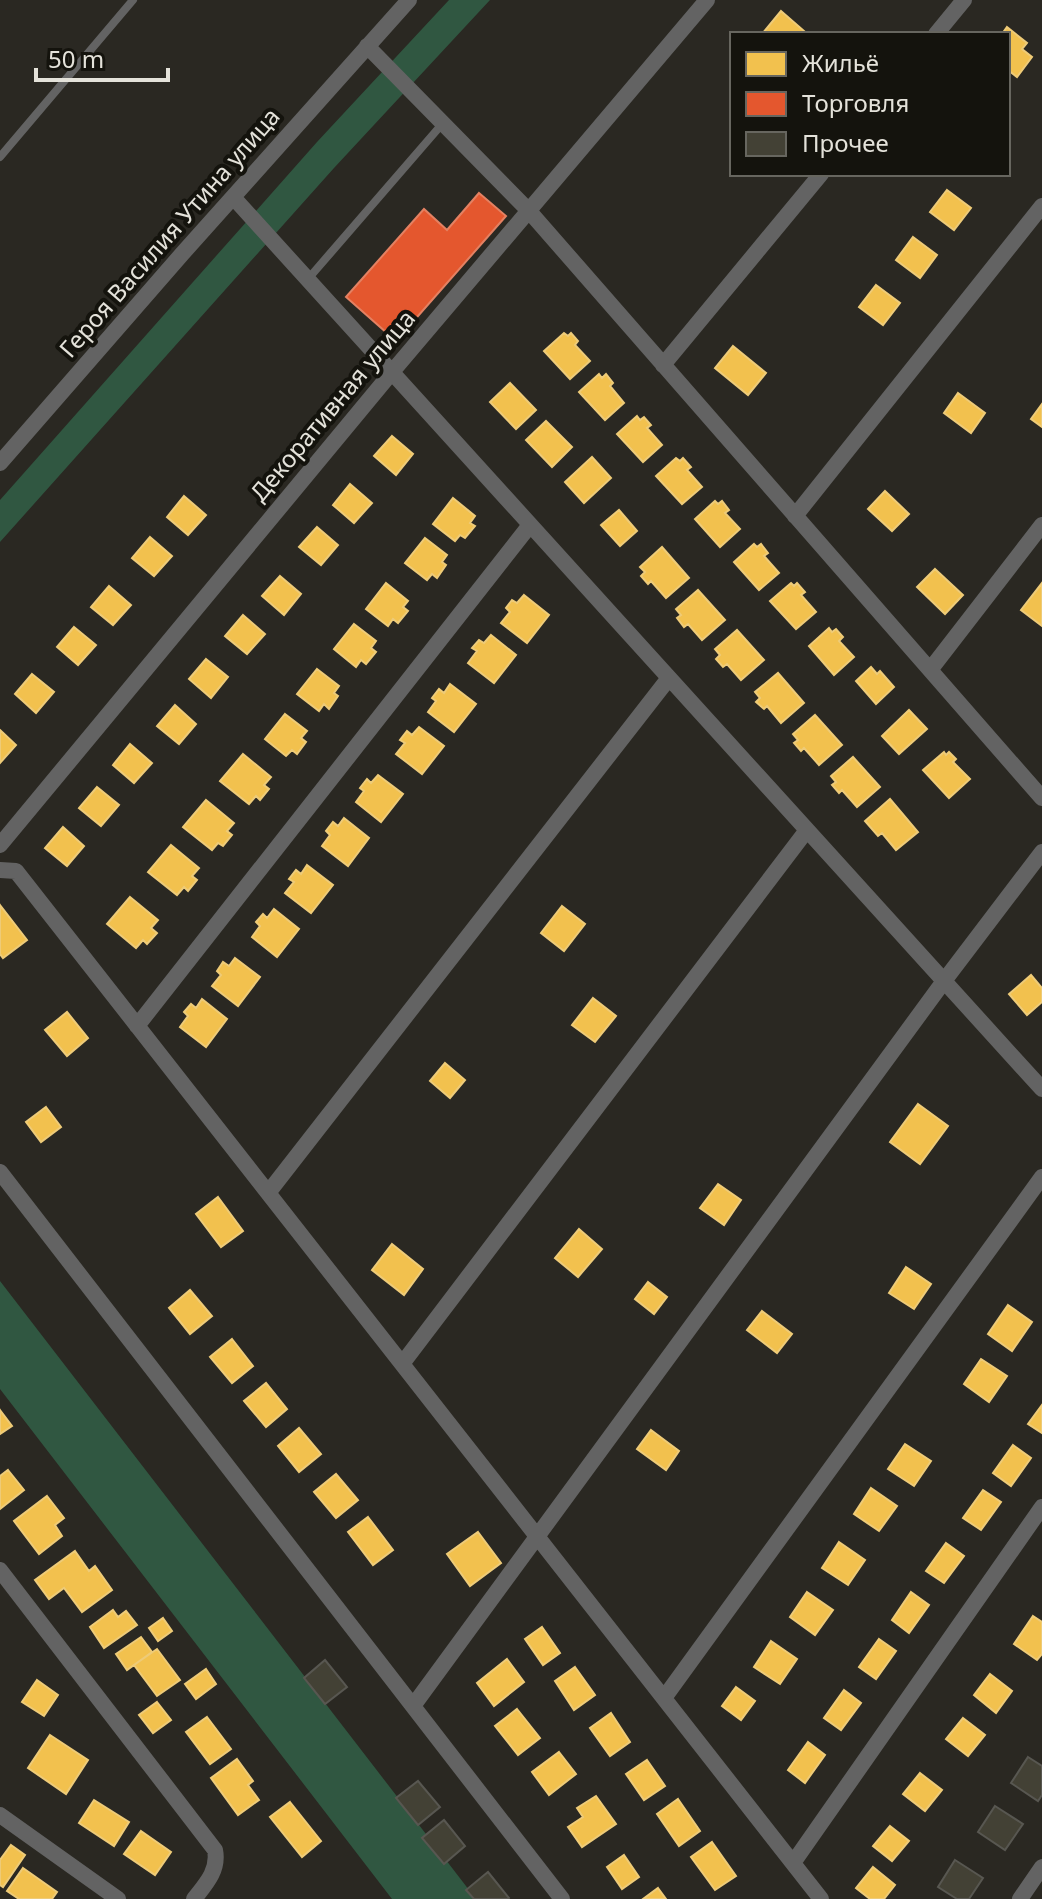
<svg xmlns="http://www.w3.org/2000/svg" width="1042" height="1899" font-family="'Noto Sans',sans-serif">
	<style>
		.forest { fill: #305741 }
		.homes { fill: #f2c14e; stroke: #eecb78; stroke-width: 2 }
		.shops { fill: #e4572e; stroke: #e48162; stroke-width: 2 }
		.building { fill: #434135; stroke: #585751; stroke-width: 2 }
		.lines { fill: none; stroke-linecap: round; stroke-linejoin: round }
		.service { stroke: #636363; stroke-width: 8 }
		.minor { stroke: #636363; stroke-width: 16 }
		.labels { text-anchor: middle; stroke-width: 8; stroke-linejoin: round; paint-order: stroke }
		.street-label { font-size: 24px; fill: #e4e2da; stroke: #14130d }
	</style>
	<rect width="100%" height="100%" fill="#2a2822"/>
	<path class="forest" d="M449 0H490L334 168 0 542V500L317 142Z
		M0 1281 476 1899H392L0 1389Z"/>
	<path class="homes" d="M781 11 804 31 801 34H762Z
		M1007 27 1027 43 1022 49 1032 57 1017 77 1008 70V34H1002Z
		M947 190 971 208 954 230 930 212Z
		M913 237 937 255 920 278 896 260Z
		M876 285 900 303 883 325 859 307Z
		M564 333 568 336 571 333 578 341 575 345 590 361 570 379 544 351Z
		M733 346 766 373 748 395 715 368Z
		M599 374 602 378 606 374 613 383 610 386 624 403 605 420 579 392Z
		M510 383 536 410 516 429 490 402Z
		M958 393 985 413 971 433 944 413Z
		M1042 404V427L1031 419Z
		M637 416 640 420 644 417 651 425 647 428 662 445 643 462 617 434Z
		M546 421 572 447 552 467 526 440Z
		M392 436 413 454 396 475 374 456Z
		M592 457 611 478 584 503 565 482Z
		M676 458 680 461 683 458 691 467 687 470 702 487 682 504 656 476Z
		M350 484 372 503 354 523 333 505Z
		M885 491 909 514 892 531 868 509Z
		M184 496 206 515 188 535 167 517Z
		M453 498 475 516 470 523 475 526 465 538 460 535 455 541 433 524Z
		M715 501 718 504 722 501 729 510 725 513 740 529 720 547 695 519Z
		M619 510 637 531 620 546 601 525Z
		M317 527 338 545 321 565 299 547Z
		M150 537 172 556 154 576 132 558Z
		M425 538 447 555 442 562 446 565 437 578 432 574 427 580 405 563Z
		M754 544 757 547 761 544 768 553 764 556 779 573 759 590 734 562Z
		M662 547 689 578 666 598 651 581 648 584 641 576 645 572 640 567Z
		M935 569 963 595 945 614 917 587Z
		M280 576 301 594 284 615 262 596Z
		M386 583 408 601 403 607 408 611 398 623 393 619 388 626 366 609Z
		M791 583 794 586 797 583 805 592 801 595 816 612 796 629 770 601Z
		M1042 583V626L1021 610Z
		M109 586 131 605 113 625 91 607Z
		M698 590 725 620 702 640 688 624 684 627 677 618 681 615 676 609Z
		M524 595 549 615 527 643 501 623 510 612 506 608 512 600 517 603Z
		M243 615 265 634 247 654 225 636Z
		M354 624 376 641 371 648 376 652 366 664 361 660 356 667 334 649Z
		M74 627 96 645 78 665 57 647Z
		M829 628 832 632 836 629 843 637 839 641 854 657 834 675 809 646Z
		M737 630 764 660 741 680 727 664 723 667 716 659 720 655 715 649Z
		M491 635 516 655 494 683 468 663 477 651 472 648 479 640 484 643Z
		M206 659 228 677 211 698 189 679Z
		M871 667 877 674 880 671 894 687 876 704 856 681Z
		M317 669 339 686 334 693 338 696 329 709 324 704 319 711 297 694Z
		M778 673 804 703 781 723 767 706 764 709 756 702 760 698 755 692Z
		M32 674 54 692 36 713 15 694Z
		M450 684 476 704 454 732 428 712 436 701 432 698 439 689 444 693Z
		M175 705 196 724 179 744 157 726Z
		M909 710 927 729 899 754 882 736Z
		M285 714 307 731 301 738 306 742 297 754 292 750 286 756 265 739Z
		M815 715 842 745 819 765 804 748 801 751 794 743 798 740 793 734Z
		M419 727 444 746 422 774 396 754 405 743 400 740 407 731 412 735Z
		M0 730 16 745 0 763Z
		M130 744 152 763 134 783 113 765Z
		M944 752 946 755 949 752 956 759 953 762 970 779 949 798 923 770Z
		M243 754 271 777 264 785 269 789 260 800 256 796 249 804 220 781Z
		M853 757 880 787 857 807 842 790 839 793 832 785 836 782 831 776Z
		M378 775 403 794 381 822 356 802 364 791 360 788 367 779 371 783Z
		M97 787 119 805 101 826 79 808Z
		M890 799 918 832 896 850 882 833 878 836 865 821Z
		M206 800 234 823 227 831 232 835 223 846 218 843 212 850 183 827Z
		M344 818 369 838 348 866 322 846 330 835 326 831 333 822 338 826Z
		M63 827 84 846 67 866 45 848Z
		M171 845 199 868 192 876 197 880 188 891 184 887 177 895 148 872Z
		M307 865 333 885 311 913 285 893 294 882 289 879 296 870 301 874Z
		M130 897 158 920 151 928 157 933 147 944 143 940 136 948 107 924Z
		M0 905 27 940 3 958 0 954Z
		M562 906 585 924 564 951 541 933Z
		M274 909 299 929 277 957 252 937 260 926 256 922 263 914 267 918Z
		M235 958 260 977 238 1006 212 986 221 975 217 971 223 962 229 966Z
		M1031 975 1042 988V1002L1027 1015 1009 994Z
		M593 998 616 1016 595 1042 572 1025Z
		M202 999 227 1019 206 1047 180 1027 188 1016 184 1012 191 1004 196 1008Z
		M67 1012 88 1038 67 1056 45 1030Z
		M445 1063 465 1080 450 1098 430 1081Z
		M918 1104 948 1126 920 1164 890 1142Z
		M46 1107 61 1127 41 1142 26 1122Z
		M718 1184 741 1200 724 1225 700 1208Z
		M218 1197 243 1231 221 1247 196 1214Z
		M579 1229 602 1249 578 1277 555 1258Z
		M392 1244 423 1269 404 1295 372 1270Z
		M906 1267 931 1284 914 1309 889 1293Z
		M648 1282 667 1297 654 1314 635 1299Z
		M190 1290 212 1316 190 1334 169 1308Z
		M1008 1305 1032 1322 1012 1351 988 1334Z
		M762 1311 792 1334 777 1353 747 1330Z
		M232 1339 253 1366 232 1383 210 1357Z
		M981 1359 1007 1376 989 1402 964 1384Z
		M266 1383 287 1409 266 1427 244 1401Z
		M1042 1405V1433L1028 1424Z
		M0 1410 12 1426 0 1434Z
		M299 1428 321 1454 299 1472 278 1446Z
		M651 1430 679 1451 666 1470 637 1449Z
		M905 1444 931 1461 914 1486 888 1469Z
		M1013 1445 1031 1458 1011 1486 993 1473Z
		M8 1470 24 1490 0 1509V1476Z
		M336 1474 358 1500 336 1518 314 1492Z
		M871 1488 897 1506 879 1531 854 1514Z
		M983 1490 1001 1502 981 1530 963 1518Z
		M47 1496 64 1518 55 1525 62 1536 39 1554 14 1521Z
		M368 1517 393 1550 373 1565 348 1532Z
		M478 1532 501 1563 470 1586 447 1554Z
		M839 1542 865 1560 848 1585 822 1568Z
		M946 1543 964 1556 944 1583 926 1571Z
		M75 1551 89 1571 95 1566 112 1590 82 1612 64 1588 49 1599 35 1580Z
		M807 1592 833 1610 815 1635 790 1617Z
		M911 1592 929 1605 909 1633 892 1620Z
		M113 1610 118 1617 126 1611 137 1625 104 1648 90 1627Z
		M1033 1616 1042 1622V1654L1037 1660 1014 1644Z
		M163 1618 172 1631 158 1641 149 1628Z
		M542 1627 560 1653 543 1665 525 1639Z
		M141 1637 152 1652 127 1670 116 1654Z
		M879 1639 896 1651 876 1679 859 1667Z
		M771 1641 797 1659 780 1684 754 1667Z
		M157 1649 180 1680 157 1696 134 1665Z
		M507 1659 524 1682 494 1706 477 1683Z
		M575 1667 595 1695 574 1710 555 1681Z
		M206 1669 216 1684 196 1699 185 1684Z
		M990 1674 1012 1691 996 1713 974 1695Z
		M37 1680 58 1695 44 1716 22 1702Z
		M736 1687 755 1701 741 1720 722 1706Z
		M844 1690 861 1703 841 1730 824 1718Z
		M157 1702 171 1720 153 1733 139 1715Z
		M517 1709 540 1738 518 1755 495 1726Z
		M611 1713 630 1742 610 1756 590 1728Z
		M207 1717 231 1749 210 1764 186 1732Z
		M963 1718 985 1735 968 1756 946 1739Z
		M50 1735 88 1760 66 1794 28 1768Z
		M808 1742 825 1755 805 1783 788 1770Z
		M559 1752 576 1774 549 1795 532 1772Z
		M237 1759 253 1781 248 1785 259 1800 238 1815 211 1778Z
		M647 1760 665 1786 644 1800 626 1774Z
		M920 1773 942 1790 925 1811 903 1794Z
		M596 1796 616 1824 582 1847 568 1827 583 1817 577 1808Z
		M678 1799 700 1831 679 1846 657 1814Z
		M94 1800 129 1822 114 1846 79 1823Z
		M290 1802 321 1841 302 1857 270 1817Z
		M890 1826 909 1841 892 1861 873 1846Z
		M141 1831 171 1852 155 1875 124 1854Z
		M712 1842 736 1876 715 1890 691 1857Z
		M11 1845 25 1855 3 1887 0 1885V1860Z
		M624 1855 639 1877 622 1889 607 1867Z
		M873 1867 895 1885 884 1899H870L856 1888Z
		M23 1868 57 1892 52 1899H19L7 1891Z
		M658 1888 666 1899H643Z"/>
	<path class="shops" d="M479 193 506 216 396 341 346 297 424 209 447 230Z"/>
	<path class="building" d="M325 1660 347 1687 325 1704 304 1678Z
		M1028 1757 1042 1766V1795L1038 1801 1011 1783Z
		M418 1781 440 1807 418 1825 396 1798Z
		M995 1806 1023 1824 1005 1850 978 1832Z
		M444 1820 465 1846 444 1864 422 1838Z
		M955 1860 983 1878 969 1899H957L938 1887Z
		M488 1872 509 1898 508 1899H474L466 1890Z"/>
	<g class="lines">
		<path class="service" d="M0 157 133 0
			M308 279 443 123"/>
		<path class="minor" d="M936 34 964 0
			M367 46 529 211 1042 798
			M233 197 1042 1089
			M663 365 821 174
			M0 463 182 254 409 0
			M795 516 1042 206
			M930 670 1042 525
			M0 845 392 372 707 0
			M0 870 16 871 821 1899
			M137 1026 530 525
			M0 1172 562 1899
			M268 1193 669 678
			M402 1364 807 830
			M0 1570 215 1850C219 1870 206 1884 194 1899
			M664 1698 1042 1177
			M413 1706 944 981 1042 852
			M0 1815 118 1899
			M793 1863 1042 1507
			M1020 1899 1042 1867"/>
	</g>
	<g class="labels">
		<g class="street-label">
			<text transform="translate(170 233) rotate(-49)" y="8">Героя Василия Утина улица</text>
			<text transform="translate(333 406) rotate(-50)" y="8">Декоративная улица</text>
		</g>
	</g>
	<rect x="730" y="32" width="280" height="144" fill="#14130d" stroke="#67665f" stroke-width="2"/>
	<rect x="746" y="52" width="40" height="24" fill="#f2c14e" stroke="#67665f" stroke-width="2"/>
	<text x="802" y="72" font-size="24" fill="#e4e2da">Жильё</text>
	<rect x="746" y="92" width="40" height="24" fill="#e4572e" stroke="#67665f" stroke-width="2"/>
	<text x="802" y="112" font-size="24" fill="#e4e2da">Торговля</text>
	<rect x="746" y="132" width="40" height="24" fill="#434135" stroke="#67665f" stroke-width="2"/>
	<text x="802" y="152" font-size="24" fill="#e4e2da">Прочее</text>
	<path d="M36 68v12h132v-12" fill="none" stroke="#e4e2da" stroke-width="4"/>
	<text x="48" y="68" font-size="24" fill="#e4e2da" stroke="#14130d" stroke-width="6" paint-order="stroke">50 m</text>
</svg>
